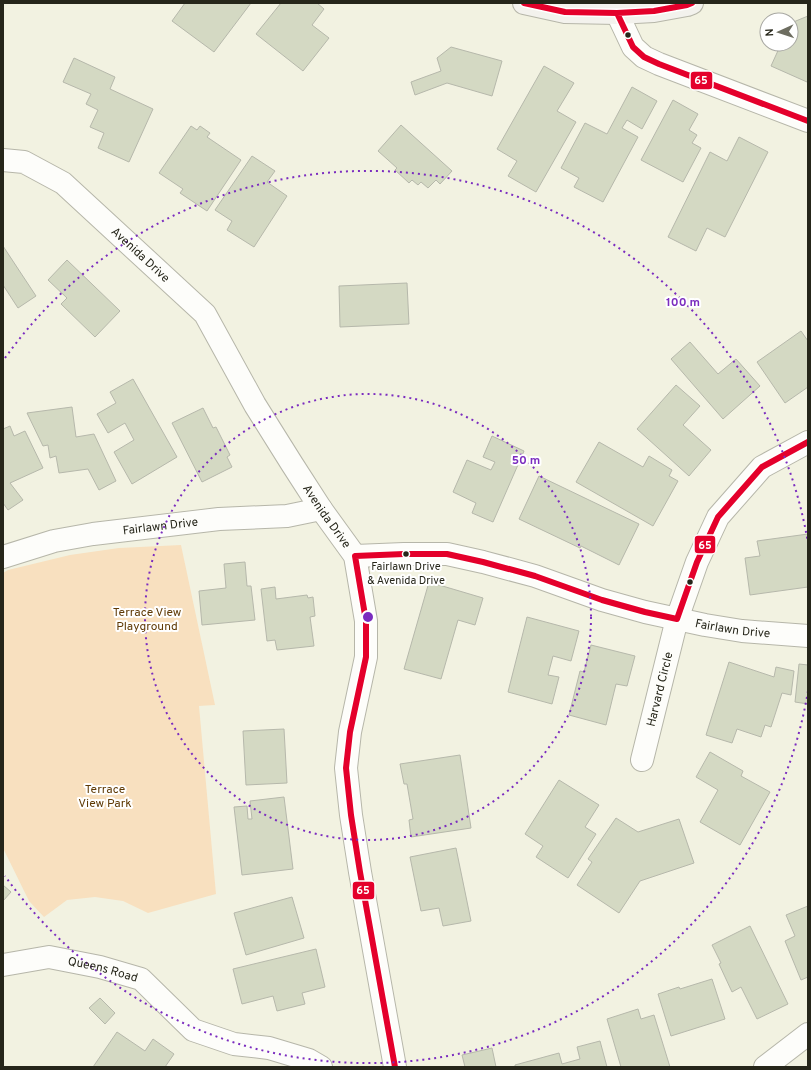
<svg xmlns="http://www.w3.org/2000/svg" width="811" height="1070" font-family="Overpass,sans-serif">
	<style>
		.green { fill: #f8e0bf }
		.building { fill: #d4d9c3; stroke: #b6b8ab }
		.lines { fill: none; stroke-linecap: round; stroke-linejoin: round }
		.street-casing { stroke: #b6b6a9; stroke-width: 24 }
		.secondary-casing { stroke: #b6b6a9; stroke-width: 24 }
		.street { stroke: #fdfdfa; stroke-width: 22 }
		.secondary { stroke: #f3f2ed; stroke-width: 22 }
		.bus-1-casing { stroke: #fff; stroke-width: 9 }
		.bus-1 { stroke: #e4002b; stroke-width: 6 }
		.ring { fill: none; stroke: #7b2cbf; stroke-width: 2; stroke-dasharray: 2 4 }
		.bus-dot { fill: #26261a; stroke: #fff; stroke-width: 1.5 }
		.labels { text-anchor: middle; stroke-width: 4; stroke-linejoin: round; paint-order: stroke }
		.bus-label { font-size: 11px; fill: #26261a; stroke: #fff }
		.street-label { font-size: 12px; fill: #26261a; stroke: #fff }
		.park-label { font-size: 12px; fill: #5f3a05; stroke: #fff }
		.centre { fill: #7b2cbf; stroke: #fff; stroke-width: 2 }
		.ring-label { font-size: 12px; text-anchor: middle; font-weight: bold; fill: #7b2cbf; stroke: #fff; stroke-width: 4; stroke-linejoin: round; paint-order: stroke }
		.line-badge { stroke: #fff; stroke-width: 1.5 }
		.badge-label { font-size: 11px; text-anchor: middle; font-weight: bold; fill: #fff }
	</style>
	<rect width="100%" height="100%" fill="#f2f2e1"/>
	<path class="green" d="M181 545 215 705 199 706 216 894 148 913 123 901 95 897 67 900 44 917 29 901 3 848V573L8 570 70 555 119 548Z"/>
	<path class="building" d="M185 3H251L214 52 172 21Z
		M281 3H317L324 9 312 25 329 38 303 71 256 34Z
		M808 16V79L807 82 771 66 781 44H791V23Z
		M451 47 502 61 492 96 447 83 415 95 411 82 441 71 437 58Z
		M74 58 115 77 110 89 153 109 129 162 98 148 104 133 90 127 98 110 86 104 91 94 63 82Z
		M544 66 574 83 557 111 576 122 536 192 508 176 517 161 497 149Z
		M632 87 657 101 642 129 627 120 622 128 638 137 603 202 574 187 579 178 561 168 585 123 607 134Z
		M673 100 698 114 689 130 697 135 692 143 701 148 683 182 641 160Z
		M401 125 452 171 440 184 436 180 428 188 421 182 418 185 412 180 409 183 395 170 397 168 378 151Z
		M191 126 197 130 200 126 210 133 207 137 241 160 207 211 180 193 183 189 159 173Z
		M739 137 768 152 725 237 707 228 696 251 668 237 710 152 727 161Z
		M252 156 275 171 267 182 287 196 254 247 227 230 232 221 215 210Z
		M3 246 36 296 18 308 3 285Z
		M67 260 120 311 95 337 61 304 67 298 48 280Z
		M407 283 409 324 340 327 339 286Z
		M801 331 808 341V387L785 403 757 362Z
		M690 342 718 374 736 359 760 386 723 419 671 359Z
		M133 379 177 457 132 484 114 452 134 440 125 423 108 433 97 414 116 403 110 392Z
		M676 385 700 406 683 425 711 450 689 476 637 429Z
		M72 407 76 437 94 434 116 481 99 490 88 469 59 473 56 456 50 458 48 445 43 446 27 413Z
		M203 408 213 428 216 427 230 455 227 457 232 467 202 482 172 423Z
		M10 426 14 436 25 431 43 468 10 483 23 500 8 510 3 503V429Z
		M492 436 524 451 493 522 472 513 476 503 453 492 467 460 491 470 495 462 483 457Z
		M599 442 643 467 649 456 672 470 669 476 678 481 653 526 576 482Z
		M539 476 639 524 619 565 581 546 580 548 519 519Z
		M808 534V587L750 595 745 558 760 556 757 541Z
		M245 562 247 586H251L255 620 202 625 199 591 226 588 224 564Z
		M429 582 483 598 475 625 458 620 441 679 404 669Z
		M275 587 276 599 307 595 308 598 313 597 315 616 310 617 314 646 277 650 275 640 267 641 261 589Z
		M527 617 579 631 571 661 553 656 548 675 559 677 552 704 508 692Z
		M591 645 635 656 627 686 616 684 606 725 569 715 580 671 584 672Z
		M729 662 774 677 776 667 794 671 791 695 782 693 771 727 765 725 761 737 737 729 732 743 706 735Z
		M799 664 808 665V704L795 702Z
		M284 729 287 783 246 785 243 731Z
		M710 752 743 771 741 776 770 792 740 845 700 822 718 790 696 777Z
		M460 755 471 828 411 837 409 820 413 819 407 784H404L400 764Z
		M559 780 599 805 585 827 596 834 568 878 536 857 543 846 525 834Z
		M284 797 293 869 242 875 234 807 247 806 248 819H252L250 801Z
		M616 818 638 832 679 819 694 863 640 881 619 913 577 885 592 862 588 859Z
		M456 848 471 921 443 926 439 908 421 911 410 857Z
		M3 885 11 892 3 901Z
		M292 897 304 938 246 955 234 913Z
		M808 906V977L801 980 785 941 795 936 786 915Z
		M750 926 788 1004 757 1019 741 987 732 992 719 964 721 963 712 945Z
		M316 949 325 987 302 993 305 1004 277 1011 273 996 242 1004 233 969Z
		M712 979 725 1019 671 1036 658 994 679 987 680 989Z
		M100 998 115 1013 105 1024 89 1008Z
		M638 1009 641 1019 654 1015 670 1067H621L607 1019Z
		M117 1032 145 1051 153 1039 174 1054 165 1067H93Z
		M600 1041 607 1067H515V1065L559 1053 562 1064 580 1059 577 1047Z
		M492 1048 496 1067H465L462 1055Z"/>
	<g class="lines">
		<g class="street-casing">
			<g id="street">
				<path d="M617 13 633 47 644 57 659 64 808 121"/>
				<path id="s1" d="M3 160 24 162 63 183 205 314 255 405 292 464 321 509 355 556 366 621V657L350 732 346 768 351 815 360 872 395 1067"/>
				<path id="s2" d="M355 556 404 554H447L483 562 535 576 602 600 645 612 705 625 742 631 808 636"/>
				<path id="s3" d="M3 557 54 541 93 534 219 519 287 516 321 509"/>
				<path id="s4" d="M642 760 677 619 697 562 718 517 762 467 808 442"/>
				<path id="s5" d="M3 965 49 957 100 967 141 979 193 1030 234 1044 269 1048 309 1060 321 1067"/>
				<path d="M765 1067 808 1034"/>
			</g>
		</g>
		<g class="secondary-casing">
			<path id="secondary" d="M524 3 565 12 617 13 654 11 687 5 692 3"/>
		</g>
		<use href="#street" class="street"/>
		<use href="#secondary" class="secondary"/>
		<g class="bus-1-casing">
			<path id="bus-1" d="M524 3 565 12 617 13 654 11 687 5 692 3
				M617 13 633 47 644 57 659 64 808 121
				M395 1067 360 872 351 815 346 768 350 732 366 657V621L355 556 404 554H447L483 562 535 576 602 600 645 612 677 619 697 562 718 517 762 467 808 442"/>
		</g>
		<use href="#bus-1" class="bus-1"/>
	</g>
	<g class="ring">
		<circle cx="368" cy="617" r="223"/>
		<path d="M808 691A446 446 0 0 1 5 876M5 358A446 446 0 0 1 808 543"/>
	</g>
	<g class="bus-dot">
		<circle cx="628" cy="35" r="3.5"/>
		<circle cx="406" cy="554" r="3.5"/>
		<circle cx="690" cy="582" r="3.5"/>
	</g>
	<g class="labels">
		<g class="bus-label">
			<text x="406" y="570">Fairlawn Drive<tspan x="406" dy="14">&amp; Avenida Drive</tspan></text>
		</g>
		<g class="street-label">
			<text dy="4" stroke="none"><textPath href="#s1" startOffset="171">Avenida Drive</textPath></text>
			<text dy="4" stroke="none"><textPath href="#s1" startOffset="495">Avenida Drive</textPath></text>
			<text dy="4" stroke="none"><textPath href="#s3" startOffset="161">Fairlawn Drive</textPath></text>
			<text dy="4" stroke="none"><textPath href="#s2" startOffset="388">Fairlawn Drive</textPath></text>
			<text dy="4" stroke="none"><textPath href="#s4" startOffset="73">Harvard Circle</textPath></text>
			<text dy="4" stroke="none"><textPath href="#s5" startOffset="102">Queens Road</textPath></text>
		</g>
		<g class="park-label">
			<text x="147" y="616">Terrace View<tspan x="147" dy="14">Playground</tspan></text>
			<text x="105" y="793">Terrace<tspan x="105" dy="14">View Park</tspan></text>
		</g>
	</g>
	<circle cx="368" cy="617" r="6" class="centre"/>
	<g class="ring-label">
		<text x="683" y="306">100 m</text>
		<text x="526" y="464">50 m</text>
	</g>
	<g class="line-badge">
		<rect x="690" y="71" width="23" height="19" rx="4" fill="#e4002b"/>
		<rect x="694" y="535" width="22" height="19" rx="4" fill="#e4002b"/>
		<rect x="352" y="881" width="23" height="19" rx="4" fill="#e4002b"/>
	</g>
	<g class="badge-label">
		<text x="701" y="84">65</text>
		<text x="705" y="549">65</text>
		<text x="363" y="894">65</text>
	</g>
	<rect width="811" height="1070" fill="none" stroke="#26261a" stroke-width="8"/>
	<g transform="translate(779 32) rotate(267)"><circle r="19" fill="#ffffff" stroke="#a8a8a3"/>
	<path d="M0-3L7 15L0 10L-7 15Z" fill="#6d6d60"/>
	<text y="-6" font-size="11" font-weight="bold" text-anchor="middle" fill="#26261a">N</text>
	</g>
</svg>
